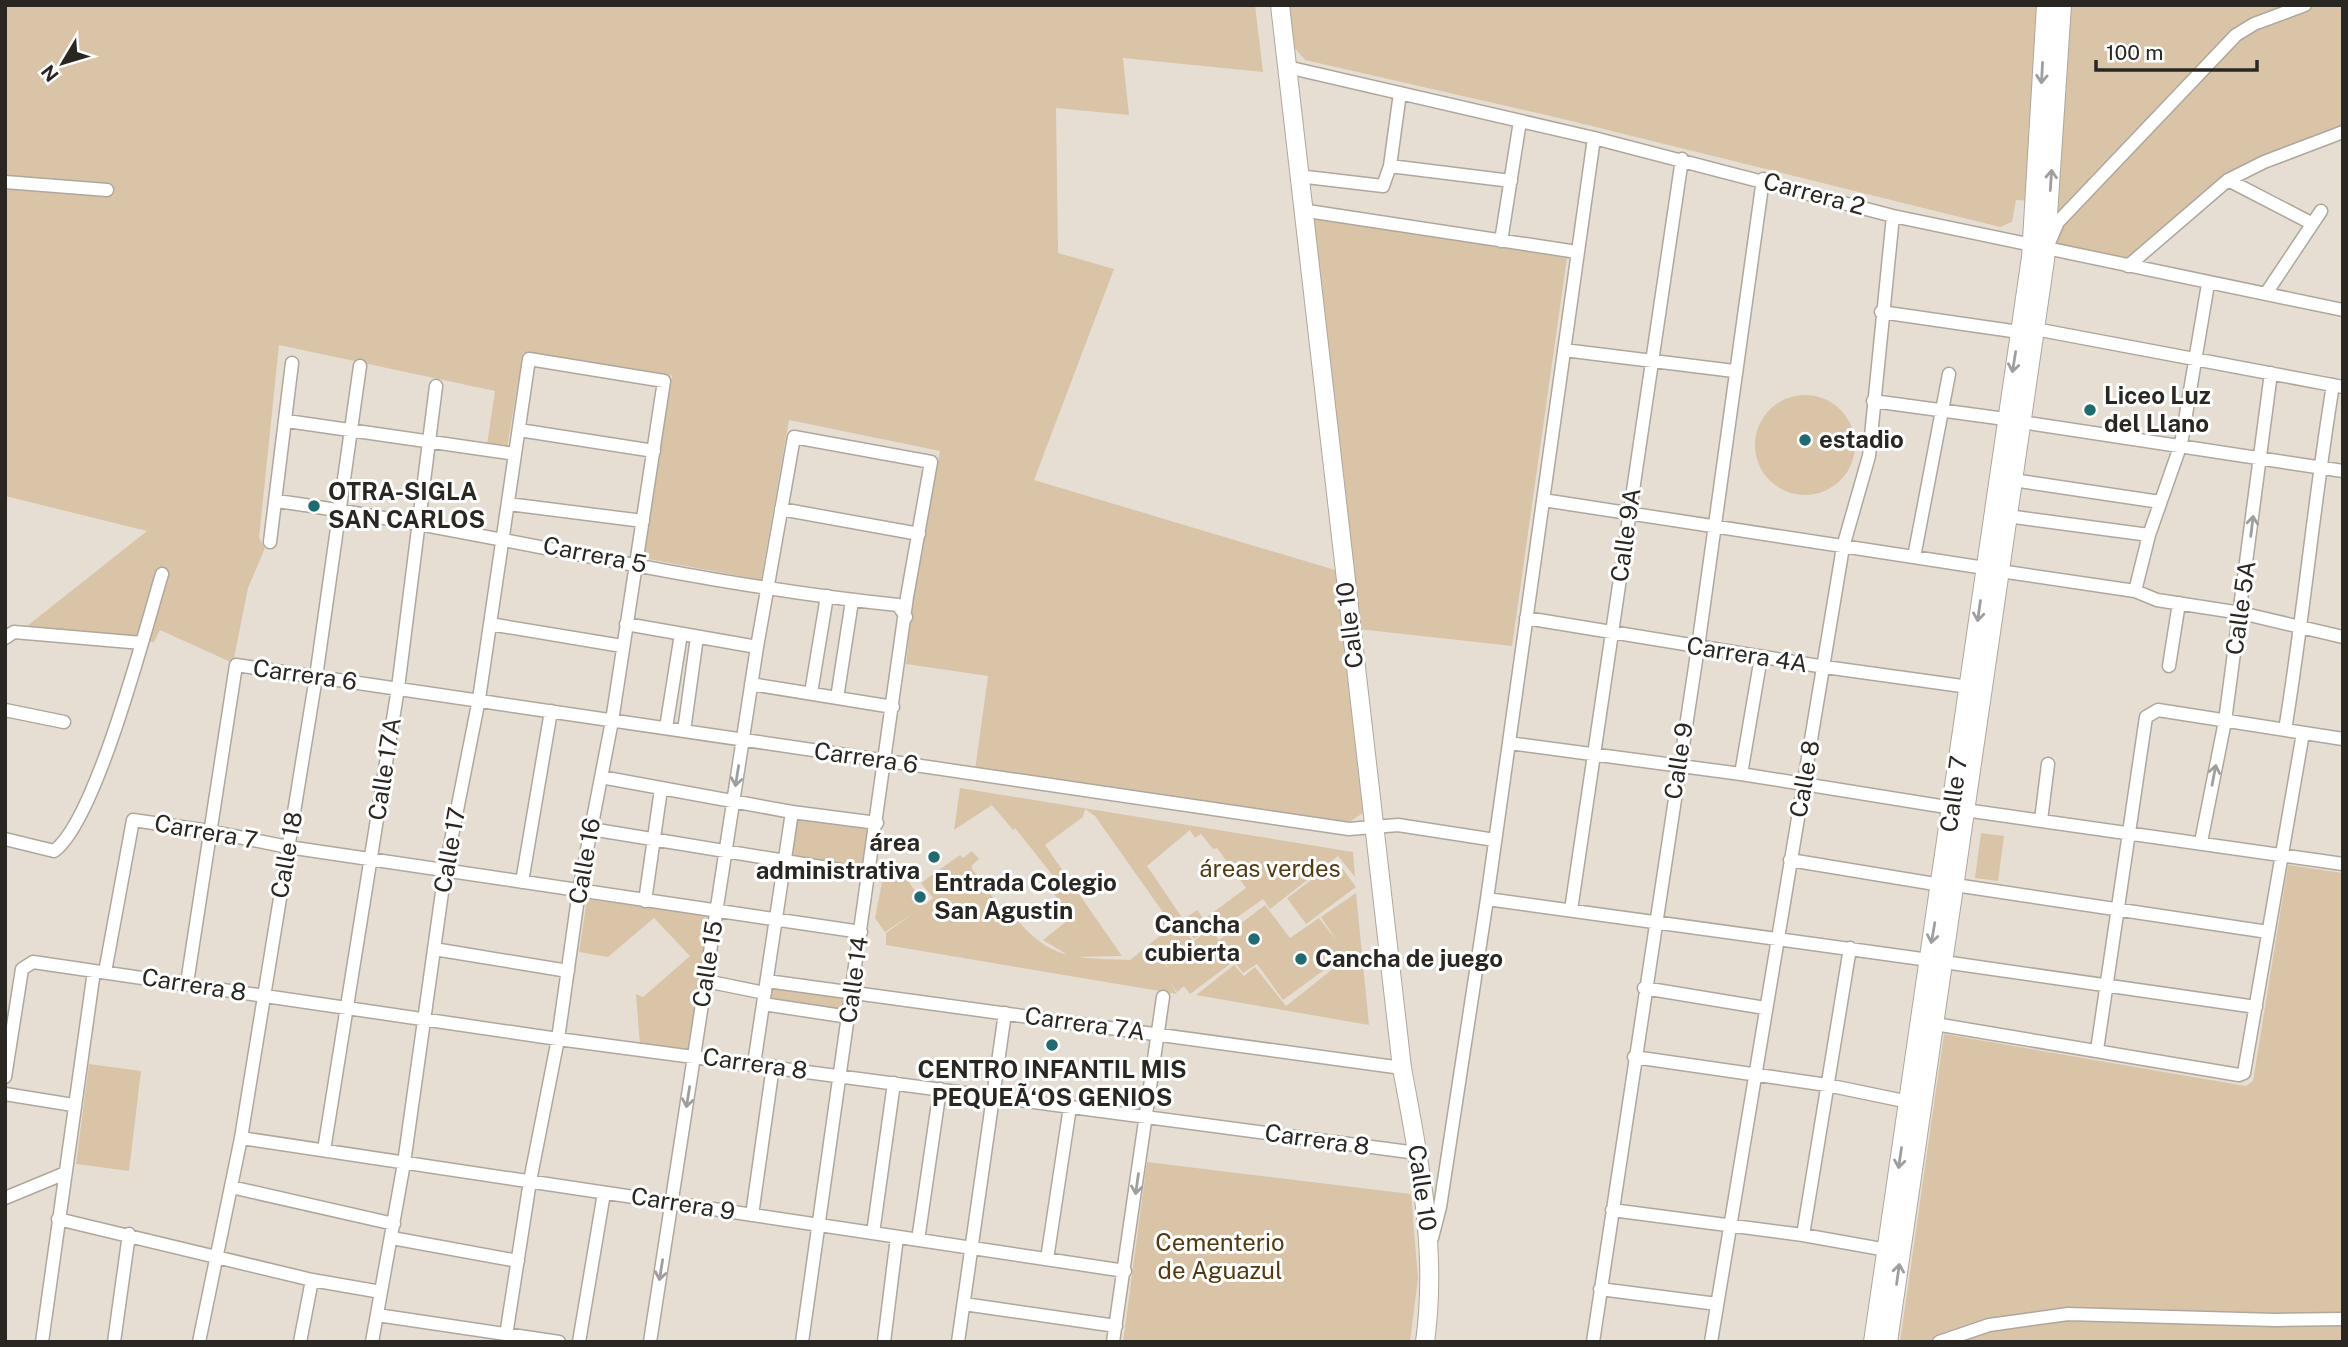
<svg xmlns="http://www.w3.org/2000/svg" width="2348" height="1347" font-family="'Public Sans',sans-serif">
	<style>
		.green { fill: #d9c4a8 }
		.lines { fill: none; stroke-linecap: round; stroke-linejoin: round }
		.street-casing { stroke: #afa79c; stroke-width: 15 }
		.secondary-casing { stroke: #afa79c; stroke-width: 20 }
		.street { stroke: #fff; stroke-width: 12 }
		.secondary { stroke: #fff; stroke-width: 18 }
		.oneway { stroke: #9f9e9c }
		.poi-dot { fill: #1f6b6f; stroke: #fff; stroke-width: 2.5 }
		.labels { text-anchor: middle; stroke-width: 6; stroke-linejoin: round; paint-order: stroke }
		.street-label { font-size: 24px; fill: #2a2722; stroke: #fff }
		.poi-label { font-size: 24px; font-weight: bold; fill: #2a2722; stroke: #fff; text-anchor: start }
		.park-label { font-size: 24px; fill: #54390e; stroke: #fff }
	</style>
	<rect width="100%" height="100%" fill="#e7ded3"/>
	<path class="green" d="M5 5H1255L1263 72 1123 58 1129 115 1056 108 1058 253 1114 269 1034 480 1335 570 1363 813 1348 823 975 770 988 676 906 664 913 599 940 451 789 420 761 580 643 558 672 376 523 353 507 448 487 445 495 391 279 345 259 538 265 548 248 588 233 663 160 630 154 642 22 630 147 531 5 496Z
		M1288 5H2343V125L2261 157 2127 259 2051 245 2053 202 2016 200 2012 222 2000 227 1555 117 1305 60 1293 46Z
		M1309 217 1567 258 1512 646 1358 629Z
		M1755 445a50 50 0 1 1 100 0a50 50 0 1 1-100 0Z
		M960 788 1353 852 1355 877 1338 856 1270 909 1263 899 1219 930 1215 924 1194 939 1188 931 1246 888 1217 848 1213 849 1201 834 1195 838 1190 830 1147 866 1183 919 1173 927 1197 910 1203 918 1186 931 1192 940 1163 962 1169 970 1165 962 1210 929 1219 940 1265 905 1290 938 1319 918 1337 941 1321 917 1356 893 1369 1025 1196 995 1234 965 1244 976 1255 967 1286 1006 1348 957 1346 954 1283 1000 1257 964 1243 973 1234 961 1190 994 1184 986 1177 992 1170 982 1177 994 886 945V933L915 912 885 932 875 918 886 862 894 861 925 905 933 898 921 883 960 855 963 858 972 851 979 859 972 865V869L1007 916 1012 914C1050 961 1074 958 1130 960L1167 930 1157 915 1161 913 1172 925 1095 816 1085 809 1083 817 1045 845 1122 956 1071 957 1043 940 1072 917 1050 889 1058 882 1015 828 1013 830 992 805 954 830Z
		M795 816 873 827 864 871 788 860Z
		M1981 833 2004 836 1998 881 1975 878Z
		M1337 861 1356 887 1306 924 1287 898Z
		M2288 865 2343 873V1342H1900L1944 1034 2246 1086 2253 1081Z
		M587 899 708 916 689 1052 640 1045 636 994 643 997 690 956 654 918 608 957 579 952Z
		M768 983 850 996 848 1015 765 1002Z
		M89 1064 141 1071 129 1171 76 1164Z
		M1147 1162 1411 1194 1418 1278 1410 1342H1123Z"/>
	<g class="lines">
		<g class="street-casing">
			<path id="street" d="M1287 67 1594 138 1893 216 2343 310
				M1390 166 1511 181
				M1298 176 1383 186 1390 166 1400 93
				M2228 180 2311 223
				M5 182 107 190
				M1301 210 1577 252
				M1501 241 1520 121
				M2049 243 2058 222 2236 35 2254 24 2305 5
				M2128 266 2228 180 2264 162 2343 132
				M2267 292 2321 211
				M1881 312 2019 332
				M2035 329 2343 387
				M1564 350 1734 371
				M1873 401 2005 419
				M287 421 515 454
				M2021 422 2343 471
				M519 430 654 451
				M2013 480 2160 502
				M1543 500 1985 568
				M277 501C484 530 689 584 898 605L906 617
				M508 504 643 521
				M781 509 919 534
				M2007 516 2149 535
				M270 542 292 363
				M1914 557 1949 374
				M2000 571 2135 591 2157 600 2241 613 2343 637
				M2135 591 2149 535 2181 444 2208 284
				M1526 618 1825 667 1969 687
				M490 624 622 646
				M626 624 757 647
				M5 638 14 632 142 643
				M2169 666 2179 603
				M751 684 893 707
				M811 693 827 596
				M837 698 852 601
				M5 710 64 722
				M666 728 681 634
				M2285 730C2304 615 2314 499 2333 385
				M684 731 697 637
				M1509 743 1741 774 1965 810 2343 864
				M1741 774 1761 657
				M601 777 792 812 877 823
				M2041 820 2048 764
				M591 829 870 875
				M5 839 54 851C96 821 145 630 162 574
				M2201 842 2225 721 2271 373
				M1790 860 1941 885
				M522 882 551 711
				M1955 885 2268 932
				M1487 899 1929 960
				M645 901 661 789
				M1571 910 1682 159
				M434 949 568 971
				M1944 962 2256 1007
				M105 972 133 820 209 831 288 847 861 932
				M706 981 765 993
				M767 981 1402 1068
				M187 983 236 665 1349 829 1398 825 1495 840
				M1644 988 1765 1008
				M763 1004 849 1017
				M1935 1024 2239 1075 2244 1073 2303 733
				M2097 1050 2146 717 2158 710 2343 739
				M1634 1057 1827 1085 1909 1102
				M754 1064 792 812
				M5 1077 22 969 33 962 558 1039 1417 1153
				M5 1094 73 1105
				M241 1138 1125 1271
				M324 1150 398 688 436 386
				M231 1187 394 1224
				M5 1198 63 1174
				M1612 1210 1803 1235 1887 1250
				M752 1215 773 1066
				M58 1219 312 1280 381 1292
				M873 1233 894 1083
				M1803 1235 1850 948
				M392 1238 518 1261
				M1432 1238 1440 1207 1487 899 1594 138
				M918 1240 940 1089
				M1047 1259 1070 1107
				M1600 1289 1717 1304
				M964 1304 1116 1326
				M377 1315 559 1342
				M42 1342 94 971
				M114 1342 129 1234
				M199 1342 241 1138 316 677 360 366
				M300 1342 312 1280
				M372 1342 404 1163 445 871 479 699 529 359 664 381 612 721 579 891 558 1039 530 1181 505 1342
				M579 1342 604 1193
				M650 1342 757 647 794 437 931 462 907 597 802 1342
				M884 1342 897 1237
				M958 1342 1005 1013
				M1113 1342 1163 997
				M1593 1342 1698 647 1763 179
				M1711 1342 1843 547 1869 456 1893 216
				M1939 1342 1989 1325 2068 1314 2275 1320 2343 1319"/>
		</g>
		<g class="secondary-casing">
			<path id="secondary" d="M1280 5 1402 1068C1419 1160 1438 1249 1425 1342
				M1873 1342 2031 257 2046 5
				M1888 1342 2045 260 2062 5"/>
		</g>
		<use href="#street" class="street"/>
		<use href="#secondary" class="secondary"/>
	</g>
	<defs><path id="oneway-shaft" d="M-6 0H5M1.5-3L5.5 0L1.5 3" fill="none" stroke-width="1.6" stroke-linecap="round" stroke-linejoin="round" transform="scale(1.75)"/></defs>
	<g class="oneway">
		<use href="#oneway-shaft" transform="translate(2042 73) rotate(93)"/>
		<use href="#oneway-shaft" transform="translate(2051 180) rotate(-86)"/>
		<use href="#oneway-shaft" transform="translate(2014 362) rotate(99)"/>
		<use href="#oneway-shaft" transform="translate(2252 526) rotate(-83)"/>
		<use href="#oneway-shaft" transform="translate(1979 611) rotate(98)"/>
		<use href="#oneway-shaft" transform="translate(2214 775) rotate(-79)"/>
		<use href="#oneway-shaft" transform="translate(737 776) rotate(99)"/>
		<use href="#oneway-shaft" transform="translate(1933 933) rotate(100)"/>
		<use href="#oneway-shaft" transform="translate(688 1097) rotate(99)"/>
		<use href="#oneway-shaft" transform="translate(1900 1158) rotate(98)"/>
		<use href="#oneway-shaft" transform="translate(1137 1184) rotate(98)"/>
		<use href="#oneway-shaft" transform="translate(661 1270) rotate(99)"/>
		<use href="#oneway-shaft" transform="translate(1898 1274) rotate(-82)"/>
	</g>
	<g class="poi-dot">
		<circle cx="2090" cy="410" r="7"/>
		<circle cx="1805" cy="440" r="7"/>
		<circle cx="314" cy="506" r="7"/>
		<circle cx="934" cy="857" r="7"/>
		<circle cx="920" cy="897" r="7"/>
		<circle cx="1254" cy="939" r="7"/>
		<circle cx="1301" cy="959" r="7"/>
		<circle cx="1052" cy="1045" r="7"/>
	</g>
	<g class="labels">
		<g class="street-label">
			<text transform="translate(1814 194) rotate(15)" y="8">Carrera 2</text>
			<text transform="translate(1626 535) rotate(-82)" y="8">Calle 9A</text>
			<text transform="translate(595 555) rotate(11)" y="8">Carrera 5</text>
			<text transform="translate(2241 608) rotate(-82)" y="8">Calle 5A</text>
			<text transform="translate(1350 625) rotate(-97)" y="8">Calle 10</text>
			<text transform="translate(1747 655) rotate(9)" y="8">Carrera 4A</text>
			<text transform="translate(305 675) rotate(8)" y="8">Carrera 6</text>
			<text transform="translate(866 758) rotate(8)" y="8">Carrera 6</text>
			<text transform="translate(1679 761) rotate(-81)" y="8">Calle 9</text>
			<text transform="translate(385 769) rotate(-81)" y="8">Calle 17A</text>
			<text transform="translate(1805 779) rotate(-80)" y="8">Calle 8</text>
			<text transform="translate(1954 794) rotate(-82)" y="8">Calle 7</text>
			<text transform="translate(206 832) rotate(10)" y="8">Carrera 7</text>
			<text transform="translate(450 850) rotate(-80)" y="8">Calle 17</text>
			<text transform="translate(287 855) rotate(-80)" y="8">Calle 18</text>
			<text transform="translate(585 861) rotate(-80)" y="8">Calle 16</text>
			<text transform="translate(708 964) rotate(-81)" y="8">Calle 15</text>
			<text transform="translate(854 980) rotate(-82)" y="8">Calle 14</text>
			<text transform="translate(194 985) rotate(9)" y="8">Carrera 8</text>
			<text transform="translate(1085 1024) rotate(8)" y="8">Carrera 7A</text>
			<text transform="translate(755 1064) rotate(8)" y="8">Carrera 8</text>
			<text transform="translate(1317 1140) rotate(8)" y="8">Carrera 8</text>
			<text transform="translate(1422 1188) rotate(82)" y="8">Calle 10</text>
			<text transform="translate(683 1204) rotate(9)" y="8">Carrera 9</text>
		</g>
		<g class="poi-label">
			<text x="2104" y="404">Liceo Luz<tspan x="2104" dy="28">del Llano</tspan></text>
			<text x="1819" y="448">estadio</text>
			<text x="328" y="500">OTRA-SIGLA<tspan x="328" dy="28">SAN CARLOS</tspan></text>
			<text x="920" y="851" text-anchor="end">área<tspan x="920" dy="28">administrativa</tspan></text>
			<text x="934" y="891">Entrada Colegio<tspan x="934" dy="28">San Agustin</tspan></text>
			<text x="1240" y="933" text-anchor="end">Cancha<tspan x="1240" dy="28">cubierta</tspan></text>
			<text x="1315" y="967">Cancha de juego</text>
			<text x="1052" y="1078" text-anchor="middle">CENTRO INFANTIL MIS<tspan x="1052" dy="28">PEQUEÃ‘OS GENIOS</tspan></text>
		</g>
		<g class="park-label">
			<text x="1270" y="877">áreas verdes</text>
			<text x="1220" y="1251">Cementerio<tspan x="1220" dy="28">de Aguazul</tspan></text>
		</g>
	</g>
	<rect width="2348" height="1347" fill="none" stroke="#2a2722" stroke-width="14"/>
	<g transform="translate(63 63) rotate(232)" stroke="#ffffff" stroke-width="5" paint-order="stroke">
	<path d="M0-5L12 26L0 18L-12 26Z" fill="#2a2722"/>
	<text y="-10" font-size="19" font-weight="bold" text-anchor="middle" fill="#2a2722">N</text>
	</g>
	<path d="M2096 60v10h161v-10" fill="none" stroke="#2a2722" stroke-width="3.5"/>
	<text x="2106" y="60" font-size="21" fill="#2a2722" stroke="#ffffff" stroke-width="5" paint-order="stroke">100 m</text>
</svg>
